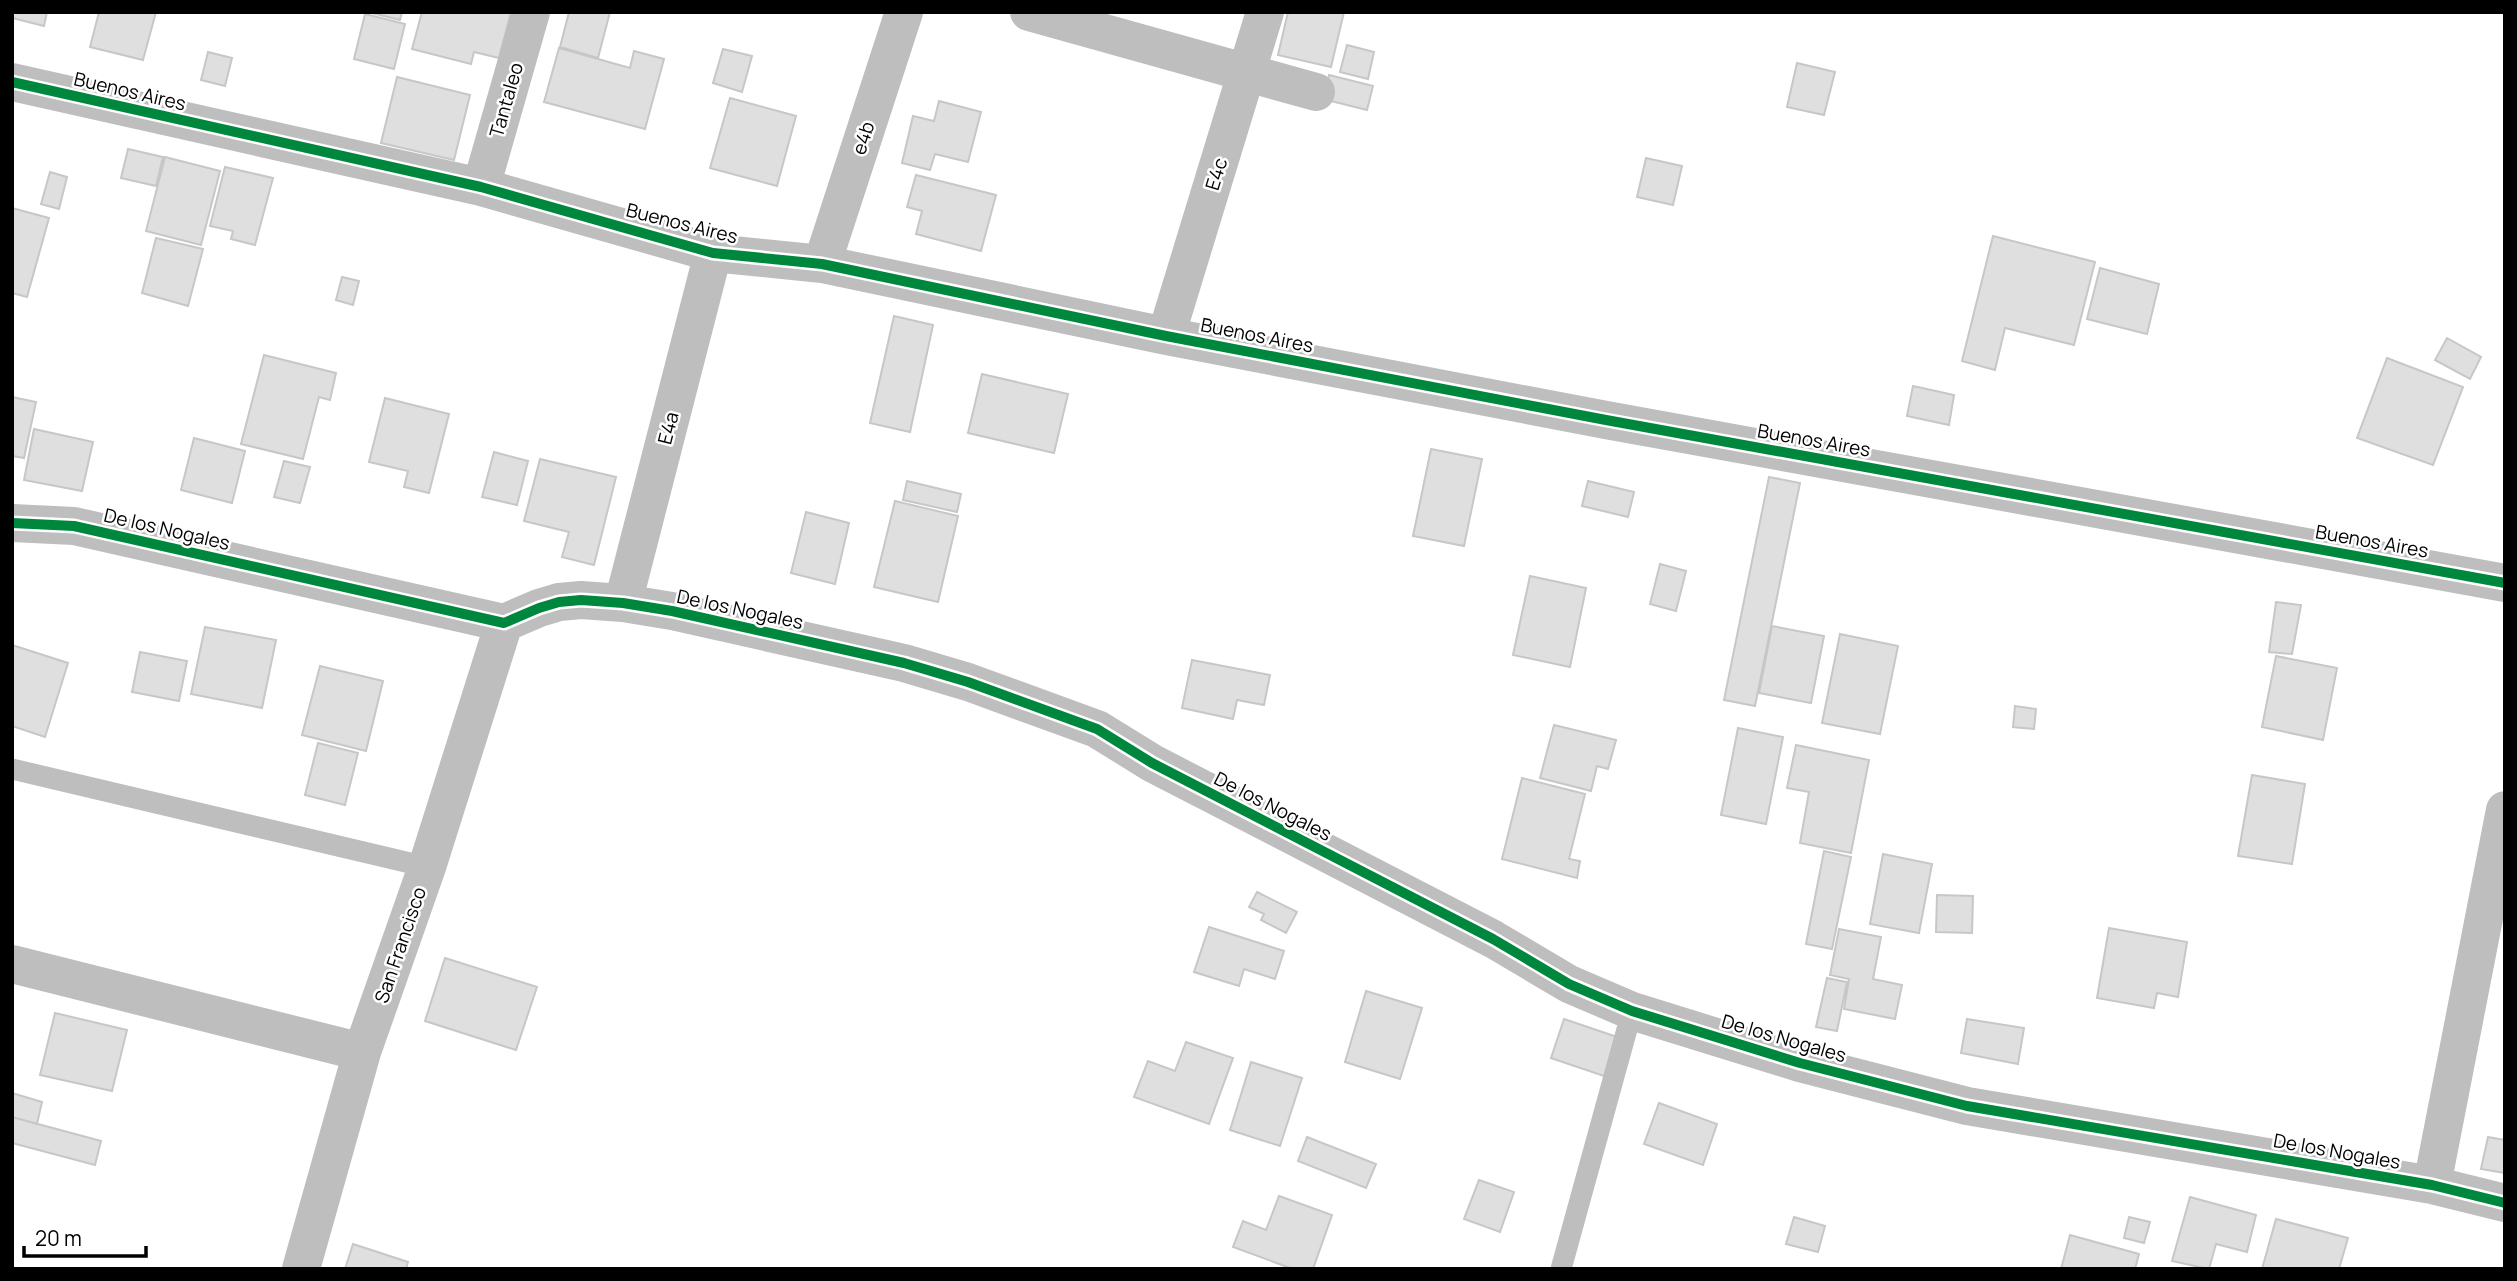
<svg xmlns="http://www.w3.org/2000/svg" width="2517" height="1281" font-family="Manrope,sans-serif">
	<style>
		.building { fill: #dfdfdf; stroke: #c7c7c7; stroke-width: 2 }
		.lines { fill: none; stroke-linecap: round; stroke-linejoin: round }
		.lane { stroke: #bebebe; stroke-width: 21 }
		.street { stroke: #bebebe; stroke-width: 38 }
		.cycleway-casing { stroke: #fff; stroke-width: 15 }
		.cycleway { stroke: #00873e; stroke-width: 10 }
		.labels { text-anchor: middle; stroke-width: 5; stroke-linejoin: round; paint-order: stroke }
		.street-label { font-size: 19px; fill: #000; stroke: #fff }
	</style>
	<rect width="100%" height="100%" fill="#fff"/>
	<path class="building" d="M12 12H47L44 26 12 18Z
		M99 12H156L143 60 90 47Z
		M368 12H402L400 20Z
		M422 12H511L499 58 474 52 471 64 412 49Z
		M569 12H610L598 58 560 47Z
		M1288 12H1344L1331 67 1278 55Z
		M365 14 405 24 394 69 354 59Z
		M1347 45 1374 52 1368 79 1340 72Z
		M559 48 630 68 634 51 664 59 645 129 544 102Z
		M723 49 752 56 742 92 713 83Z
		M208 52 232 58 225 86 201 80Z
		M1797 63 1835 72 1824 115 1787 107Z
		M1329 75 1373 86 1367 110 1323 99Z
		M397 77 470 95 454 160 381 143Z
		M730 98 796 116 777 186 710 168Z
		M939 101 981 112 968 162 935 154 930 170 902 163 913 116 934 121Z
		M128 149 163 157 156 186 121 178Z
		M165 157 220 171 201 245 146 231Z
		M1646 158 1682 166 1673 205 1637 197Z
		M225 167 273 178 255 245 231 239 233 231 210 226Z
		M50 172 67 177 59 209 41 204Z
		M916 175 996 195 981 251 916 234 922 211 907 207Z
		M12 208 49 218 27 297 12 293Z
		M1993 236 2095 262 2074 345 2005 328 1995 370 1962 361Z
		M156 238 203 249 188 306 142 293Z
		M2100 268 2159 284 2147 334 2087 319Z
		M342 277 359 281 353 305 336 300Z
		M894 316 933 325 910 432 870 423Z
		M2447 338 2481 357 2470 379 2435 360Z
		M264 355 336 373 330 400 319 397 303 459 241 444Z
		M2387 358 2463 387 2433 465 2357 438Z
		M982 374 1068 394 1054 453 968 433Z
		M1913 386 1954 395 1949 425 1907 416Z
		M12 397 36 402 24 458 12 456Z
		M385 398 449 414 429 493 404 487 408 471 369 462Z
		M34 429 93 442 82 491 24 480Z
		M194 438 245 451 232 503 181 490Z
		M1431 449 1482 459 1464 546 1413 536Z
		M494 452 528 461 517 505 482 497Z
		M540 459 616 477 594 565 562 557 569 532 524 521Z
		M284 461 310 467 300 503 274 497Z
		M1769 477 1800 483 1755 706 1724 700Z
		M907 481 961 494 957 512 903 500Z
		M1588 481 1634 492 1628 517 1582 506Z
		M895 501 958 516 938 602 874 587Z
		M806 512 849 523 835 584 791 573Z
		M1660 564 1686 571 1676 611 1650 604Z
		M1530 576 1586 588 1570 667 1513 655Z
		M2276 602 2301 605 2292 654 2269 652Z
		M1772 626 1824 636 1811 703 1759 693Z
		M205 627 276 640 262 708 191 694Z
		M1840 634 1898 646 1880 734 1822 723Z
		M12 645 68 663 45 737 12 726Z
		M140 652 187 661 179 701 132 692Z
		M2276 656 2337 668 2323 740 2262 727Z
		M1192 660 1270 675 1264 705 1237 700 1233 719 1182 708Z
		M320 666 383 681 366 751 302 735Z
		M2015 706 2036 709 2034 729 2013 727Z
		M1554 725 1616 740 1608 769 1597 766 1591 791 1540 778Z
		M1738 728 1783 737 1766 824 1721 815Z
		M318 743 358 753 345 805 305 795Z
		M1796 745 1869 760 1851 853 1800 843 1809 792 1787 788Z
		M2252 775 2305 784 2292 864 2238 856Z
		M1522 778 1585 794 1569 859 1580 861 1577 878 1502 859Z
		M1824 851 1851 857 1832 949 1806 944Z
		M1883 854 1932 864 1919 933 1870 924Z
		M1257 892 1297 912 1286 933 1261 920 1264 914 1249 907Z
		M1937 895 1973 896 1972 933 1936 932Z
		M1209 927 1284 951 1275 979 1244 969 1239 986 1194 972Z
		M2109 928 2187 942 2178 997 2157 993 2154 1008 2097 998Z
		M1839 929 1881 937 1873 979 1902 985 1895 1019 1844 1009 1849 979 1830 975Z
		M445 958 537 987 516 1050 425 1021Z
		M1827 978 1847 982 1837 1031 1816 1027Z
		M1366 991 1422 1008 1400 1079 1345 1062Z
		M55 1013 127 1030 112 1091 40 1075Z
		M1564 1019 1617 1037 1604 1076 1551 1058Z
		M1967 1019 2024 1028 2018 1064 1961 1053Z
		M1186 1042 1233 1058 1209 1124 1134 1097 1148 1061 1175 1071Z
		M1251 1062 1302 1078 1280 1146 1230 1130Z
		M12 1093 42 1102 37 1124 12 1117Z
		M1659 1103 1717 1124 1703 1165 1644 1144Z
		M12 1117 101 1141 95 1165 12 1143Z
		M1307 1137 1376 1164 1366 1188 1298 1161Z
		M2488 1137 2505 1140V1173L2481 1169Z
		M1479 1180 1514 1192 1500 1232 1464 1219Z
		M1279 1196 1332 1215 1313 1269H1293L1233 1247 1243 1221 1266 1230Z
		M2190 1197 2256 1215 2247 1252 2216 1244 2209 1269 2172 1261Z
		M1794 1217 1825 1226 1818 1252 1786 1244Z
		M2129 1217 2150 1222 2144 1243 2124 1238Z
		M2276 1219 2348 1238 2339 1269H2262Z
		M2070 1235 2139 1254 2135 1269H2061Z
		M353 1244 408 1262 406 1269H345Z"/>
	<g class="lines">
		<path class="lane" d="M12 769 427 867
			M1561 1269 1632 1011"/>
		<path class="street" d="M1029 12 1316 92
			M12 82 481 187 713 253 822 264 1166 336 1606 420 2505 583
			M481 187 531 12
			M822 264 904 12
			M1166 336 1265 12
			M12 523 74 526 504 623 539 608 559 602 581 600 623 603 672 611 904 663 968 682 1097 729 1152 763 1493 939 1569 984 1632 1011 1800 1063 1967 1106 2432 1185 2505 1203
			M623 603 713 253
			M12 964 362 1052
			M2432 1185 2505 810
			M301 1269 362 1052 427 867 504 623"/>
		<g class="cycleway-casing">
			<path id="cycleway" d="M12 82 481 187 713 253 822 264 1166 336 1606 420 2505 583
				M12 523 74 526 504 623 539 608 559 602 581 600 623 603 672 611 904 663 968 682 1097 729 1152 763 1493 939 1569 984 1632 1011 1800 1063 1967 1106 2432 1185 2505 1203"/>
		</g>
		<use href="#cycleway" class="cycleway"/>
	</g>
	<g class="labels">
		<g class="street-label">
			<text transform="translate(130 91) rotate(13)" y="7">Buenos Aires</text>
			<text transform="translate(506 100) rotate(-74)" y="7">Tantaleo</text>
			<text transform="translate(863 138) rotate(-72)" y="7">e4b</text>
			<text transform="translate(1216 174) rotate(-73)" y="7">E4c</text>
			<text transform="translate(682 223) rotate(14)" y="7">Buenos Aires</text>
			<text transform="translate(1257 335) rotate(11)" y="7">Buenos Aires</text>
			<text transform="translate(668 428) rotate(-76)" y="7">E4a</text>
			<text transform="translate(1814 440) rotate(10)" y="7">Buenos Aires</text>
			<text transform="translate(167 529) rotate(13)" y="7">De los Nogales</text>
			<text transform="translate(2372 541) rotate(10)" y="7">Buenos Aires</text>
			<text transform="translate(740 609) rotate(12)" y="7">De los Nogales</text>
			<text transform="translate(1273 806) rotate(27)" y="7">De los Nogales</text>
			<text transform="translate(400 945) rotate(-71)" y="7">San Francisco</text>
			<text transform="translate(1784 1038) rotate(16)" y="7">De los Nogales</text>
			<text transform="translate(2337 1151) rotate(10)" y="7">De los Nogales</text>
		</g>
	</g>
	<rect width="2517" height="1281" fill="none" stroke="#000000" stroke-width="28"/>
	<path d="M24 1246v10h122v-10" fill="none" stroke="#000000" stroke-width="3.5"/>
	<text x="35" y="1246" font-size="21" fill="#000000" stroke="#ffffff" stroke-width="5" paint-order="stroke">20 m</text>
</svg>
